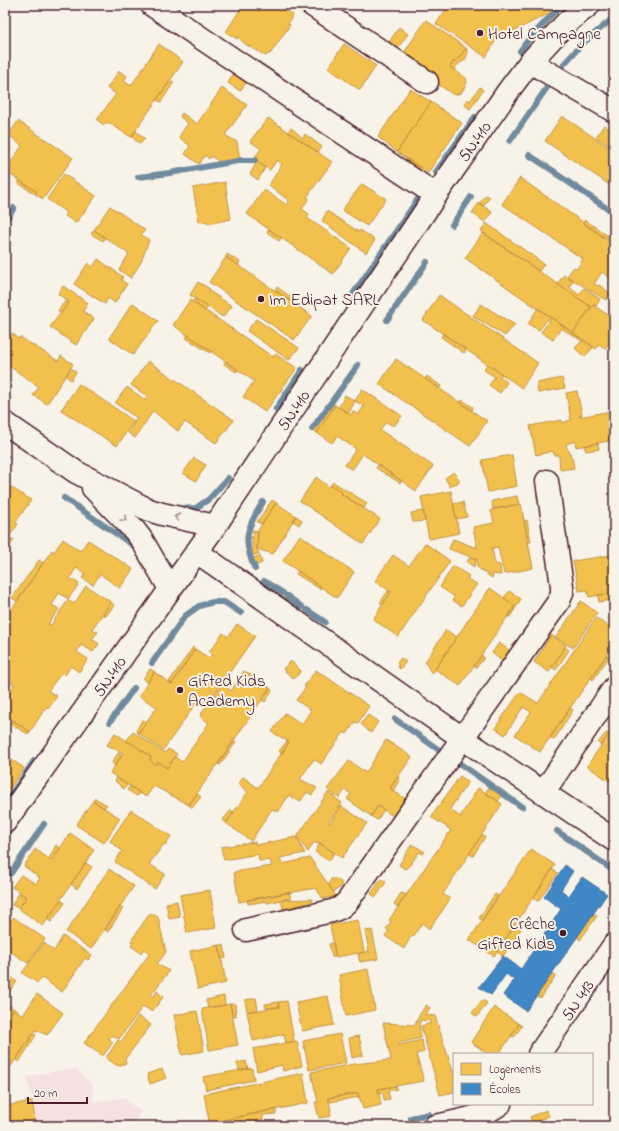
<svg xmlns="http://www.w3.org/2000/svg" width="619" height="1131" font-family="'Indie Flower',sans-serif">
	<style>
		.built { fill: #f5e1e0 }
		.homes { fill: #f2c14e; stroke: #c09044 }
		.schools { fill: #3f88c5; stroke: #426897 }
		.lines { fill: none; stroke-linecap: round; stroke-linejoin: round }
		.stream { stroke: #708a9e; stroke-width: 6 }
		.street-casing { stroke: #4a1f2b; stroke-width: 25 }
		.secondary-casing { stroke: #4a1f2b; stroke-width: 25 }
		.street { stroke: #f7f3e8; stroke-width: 22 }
		.secondary { stroke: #f7f3e8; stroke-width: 22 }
		.oneway { stroke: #a0898a }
		.poi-dot { fill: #4a1f2b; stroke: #f7f3e8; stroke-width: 1.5 }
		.labels { text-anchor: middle; stroke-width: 4; stroke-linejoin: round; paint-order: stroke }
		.poi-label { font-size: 17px; fill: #4a1f2b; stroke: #f7f3e8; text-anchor: start }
		.street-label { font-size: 17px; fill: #4a1f2b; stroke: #f7f3e8 }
	</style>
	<rect width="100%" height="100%" fill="#f7f3e8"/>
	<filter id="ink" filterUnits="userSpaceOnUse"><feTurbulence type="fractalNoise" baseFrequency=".025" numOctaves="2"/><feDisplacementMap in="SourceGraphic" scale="8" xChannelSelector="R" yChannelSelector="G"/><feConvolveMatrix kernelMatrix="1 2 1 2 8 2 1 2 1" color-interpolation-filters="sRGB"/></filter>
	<g filter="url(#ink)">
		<path class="built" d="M66 1069V1070L76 1069 89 1081 88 1084 92 1082 94 1096 92 1097 93 1102 124 1098 141 1112 131 1126H38L27 1077Z"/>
		<path class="homes" d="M243 5H278L293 15 288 24 290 25 270 54H268L266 56 245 44 238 37 237 39 226 32Z
			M449 5H566L494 41 495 42 486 57 436 24Z
			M426 20 466 48 456 62 454 61 450 67 466 78 467 83 461 93 454 95 421 73 401 57Z
			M399 27 408 34 392 56 384 50Z
			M159 44 183 62 131 137 107 122 104 125 97 120 116 94 107 88 119 71 127 76 124 81 131 86Z
			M344 44 376 66 360 90 328 68Z
			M466 48 468 53 465 60 457 65 454 70 450 67 454 61 456 62Z
			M235 71 248 80 240 91 228 83Z
			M170 81 174 82 161 102 157 100Z
			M480 87 483 90 470 109 464 104 467 99 470 101Z
			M222 88 247 105 225 135 237 142 240 160 221 163 211 156 209 159 205 155 199 164 185 154 190 146 179 137 188 123 180 117 182 113 197 124Z
			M410 89 431 102 397 152 378 137Z
			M431 102 462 123 428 173 397 152Z
			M562 116 614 151V188L545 141Z
			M268 118 332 162 307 197 309 198 302 209 309 214 307 218 351 248 333 274 247 214 264 190 287 205 289 201 269 185 282 164 277 160 270 170 253 159 261 149 250 141Z
			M18 121 73 158 43 199 35 194 37 192 5 171 22 146 9 135Z
			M604 125 614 133V149L596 137Z
			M291 128 303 138 305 134 322 147 318 152 288 132Z
			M136 131 145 139 140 144 132 137Z
			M406 158 420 167 415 174 402 164Z
			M257 162 265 168 258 180 250 174Z
			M64 174 96 196 76 223 65 216 67 213 47 199Z
			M520 178 614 244V281L602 272 594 284 598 286 599 285 610 293 606 300 567 276 574 267 577 269 583 259 502 204Z
			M20 181 37 192 35 194 18 183Z
			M225 182 231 219 208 224 207 221 199 222 193 188Z
			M362 184 386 199 367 226 342 210Z
			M486 195 490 197 483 206 479 204Z
			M479 203 492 212 485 222 472 213Z
			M110 206 145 230 141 235 149 240 141 262 131 278 119 270 129 254 94 230Z
			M327 211 359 232 360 230 375 240 366 253 322 221Z
			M585 220 614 240V241L612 243 583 223Z
			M486 223 544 264 539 271 481 231Z
			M269 229 281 238 279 241 267 232Z
			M94 230 105 238 103 241 91 234Z
			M483 233 591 307 573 333 465 258Z
			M227 254 240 262 238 265 226 257Z
			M226 257 312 316 294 340 209 282Z
			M98 259 123 277 121 280 127 284 115 303 108 298 105 304 74 284 88 263 93 267Z
			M564 275 573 281 569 287 579 295 584 288 600 299 596 306 593 305 591 307 557 284Z
			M198 282 210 289 209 291 232 306 223 317 190 295Z
			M63 286 88 303 83 311 94 319 76 345 50 327 69 302 58 294Z
			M277 287 295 300 293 303 275 290Z
			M439 295 538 363 522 388 423 320Z
			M194 299 208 307 205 311 193 302Z
			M66 300 69 302 61 313 58 311Z
			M190 300 273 357 275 354 297 368 265 412 243 397 254 381 173 325Z
			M133 303 158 321 133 355 109 338Z
			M481 304 515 325 505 336 473 316Z
			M593 305 614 319V321L609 329 614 333V336L605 349 599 344 596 349 573 333Z
			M538 308 593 347 592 349 584 357 575 348 582 341 561 328 553 340 541 332 550 320 549 318 539 330 528 324Z
			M256 319 299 348 289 360 247 331Z
			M12 333 19 339 20 337 58 361 61 356 73 364 47 404 33 395 39 387 5 363V343Z
			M443 334 466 350 464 353 441 337Z
			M188 335 211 351 210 353 186 338Z
			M396 359 487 421 470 446 379 384Z
			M148 361 234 420 216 443 185 422 178 431 153 411 135 438 128 433 137 418 115 403 127 387 145 400 148 397 131 385Z
			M226 361 233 366 238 370 236 372 224 364Z
			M487 364 502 374 500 377 507 382 500 393 489 385 495 377 484 370Z
			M71 368 76 372 71 380 66 376Z
			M427 376 441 386 440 388 425 379Z
			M562 378 565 388 538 393 537 383Z
			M79 384 134 421 117 446 61 410Z
			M362 389 402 416 394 426 386 422 380 430 433 466 416 491 363 454 352 470 345 465 356 449 337 436 332 443 317 433 335 405 351 415 353 411 358 415 364 406 355 401Z
			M577 391 582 415 579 416V417L611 411 614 427V440L576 447 575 441 566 444 567 449 570 452 571 458 572 457 574 468 560 470 559 455H554L553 451 536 455 530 426 562 420V423L571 420 566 393Z
			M345 395 355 401 349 413 339 407Z
			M462 400 473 407 472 410 460 402Z
			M331 403 335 405 317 433 313 430Z
			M598 443 599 449 586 451 584 446Z
			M512 455 517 486 488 492 482 460Z
			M194 458 206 465 196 481 183 473Z
			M378 465 397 478 402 481 400 483 376 468Z
			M454 472 460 481 450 487 445 478Z
			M316 477 329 487 331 485 342 492 341 494 380 519 363 544 300 501Z
			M333 482 367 503 364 508 341 494 342 492 331 485Z
			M9 486 31 500 16 522 18 524 5 543V492Z
			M451 491 459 533 429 539 421 497Z
			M517 496 519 504 493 509 492 501Z
			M272 500 276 503 262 524 257 522Z
			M463 502 467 517 456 519 453 504Z
			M276 503 296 516 273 554 257 549 258 530Z
			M521 504 533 568 504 574 498 547 492 548 495 564 500 565 501 575 493 574 492 578 477 567V559L449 549 453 539 477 548 473 527 494 523 491 510Z
			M423 511 425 521 413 522 411 513Z
			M296 516 302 520 299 525 293 521Z
			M527 520 531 542H528L524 521Z
			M253 530 258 531 257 549 259 554 253 555 252 541Z
			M300 535 354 572 337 598 283 561Z
			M9 537 14 540 8 548 7 546 5 548V543Z
			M63 539 80 551 88 540 133 569 120 588 100 574 93 585 82 578 85 574 76 568 70 578 79 584 68 599 59 593 52 605 59 609 48 624 51 625 68 600 74 604 86 586 111 602 92 629 98 632 92 639 99 644 93 652 87 648H86L81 645 77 652 88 659 79 672 71 666 65 675 62 672 48 691 57 696 49 708 46 707 30 732 5 715V699L14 685 11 682 5 691V619L52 550 54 552Z
			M425 543 450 561 398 637 373 619 391 592 375 581 393 555 409 566Z
			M612 555 614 568V585L609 586 611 593 589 597 587 590 579 591 573 561Z
			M260 556 262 563 254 566 252 558Z
			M470 557 476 559 474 567 467 562Z
			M39 560 43 563 17 601 12 598Z
			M453 566 469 576 467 579 477 584 462 606 452 600 455 597 440 587Z
			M298 571 321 587 320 589 296 574Z
			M490 588 515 606 460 686 435 669Z
			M388 591 391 592 383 604 380 603Z
			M509 591 521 599 510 617H508L515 606 504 598Z
			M610 593 611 600 599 602 598 595Z
			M581 601 597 613 573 648 556 637Z
			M111 602 114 605 106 616 103 614Z
			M596 618 614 630V644L540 752 515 735 531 712 523 707 505 735 495 728 520 692 538 703Z
			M237 624 255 636 206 706 197 702 163 750 138 733 157 707 139 696 154 672 172 684 195 649 209 658 212 654 209 652 223 633 228 637Z
			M446 630 457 637 432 674 425 662Z
			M551 635 566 645 549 672 534 662Z
			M499 643 509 650 502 661 492 653Z
			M193 647 195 649 172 684 169 682Z
			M565 647 569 650 556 670 552 667Z
			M482 655 484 658 476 668 474 666Z
			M607 655 609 657 593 680 591 678Z
			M401 658 406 662 400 669 397 666 399 665 397 663Z
			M291 661 301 671 294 679 283 669Z
			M150 669 155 672 148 682 143 679Z
			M316 670 369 706 358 723 355 722 347 734 344 732 321 764 314 759 300 779 317 788 312 795 307 792 300 802 289 795 278 812 272 809 251 841 226 823 248 792 238 784 243 777 258 788 289 742 272 732 285 713 302 724 311 710 296 700 306 687 304 686Z
			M244 671 270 688 189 805 154 786 146 797 110 773 123 753 107 745 115 733 130 743V742L151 757 150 760 155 765 158 762 167 768 175 757 182 762 209 723 200 716 213 695 215 696 223 684 231 691Z
			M269 688 272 690 265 702 262 700Z
			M570 708 573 710 554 740 550 738Z
			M368 715 378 722 371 733 361 724Z
			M13 720 30 732 28 734 10 724Z
			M142 720 146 722 138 733 136 731Z
			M614 727V780L612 783 587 766Z
			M133 732 165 753 168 749 177 754 167 768 158 762 155 765 150 760 151 757 130 742V743L126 741Z
			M606 733 609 734 601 745 598 743Z
			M386 740 412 757 390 788 405 799 393 816 378 806 371 816 347 799 351 794 345 790 339 798 327 789 349 761 366 773Z
			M234 741 236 742 220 765 218 764Z
			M287 741 289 742 282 754 279 751Z
			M118 753 122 755 115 766 112 763Z
			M9 758 24 768 8 791 5 789V764Z
			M460 776 468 782 450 809 460 817 478 788 502 804 443 894 450 899 442 911 429 929 422 923 413 937 411 936 404 949 385 936 389 931 386 929 391 922 389 920 451 830 431 817Z
			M398 777 400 779 393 791 390 788Z
			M117 778 127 785 124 789 115 781Z
			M130 786 140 793 137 796 127 790Z
			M489 787 502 796 498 801 485 793Z
			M328 792 342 803 329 822 330 824 341 806 367 823 342 858 318 842 317 844 314 842 308 852 297 837Z
			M197 794 201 797 192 808 189 805Z
			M95 798 107 805 104 808 93 801Z
			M93 801 120 818 104 843 76 825Z
			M378 806 384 810 377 820 371 816Z
			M131 810 171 836 165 845 164 844 149 864 165 874 155 889 115 862 122 851 110 841Z
			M231 810 234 812 226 823 223 820Z
			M70 833 94 850 43 926 18 908 27 897 12 887 21 875 36 884 40 878 24 866 35 849 52 861Z
			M482 835 485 837 473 856 469 854Z
			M296 837 305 853 280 858 282 864 310 858 336 896 323 899 316 888 239 902 234 872 272 866 270 860 259 861 258 854 224 860 221 847 255 842 256 845Z
			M320 843 334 853 329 861 315 852Z
			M412 844 425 852 423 854 419 852 410 865 405 869 399 865Z
			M56 845 60 848 52 861 49 859Z
			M531 849 555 865 494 956 469 940Z
			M86 863 92 867 77 889 71 884Z
			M109 869 134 886 91 949 66 932Z
			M552 869 558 873 538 901 533 898Z
			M331 879H336L341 882V887L333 892 329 885Z
			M381 879 386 882 376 897 371 894Z
			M210 890 216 928 187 933 180 895Z
			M289 892 291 898 267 903V901L248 904 247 900Z
			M19 893 27 898 18 908 12 905Z
			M401 893 406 895 398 907 394 904Z
			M495 894 498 896 482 920 479 918Z
			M312 899V902L283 909 281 900Z
			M61 900 65 903 51 922 47 919Z
			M177 901 180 917 169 919 166 903Z
			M121 906 123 908 108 932 105 930Z
			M150 913 158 917 166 952 157 964 169 971 151 995 153 997 157 991 163 997 152 1012 143 1006 119 1039 112 1035 109 1039 113 1042 103 1056 84 1043 150 953 144 949 141 953 131 946 133 942 131 941Z
			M593 914 597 916 580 940 577 937Z
			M13 917 45 939 28 963 5 948V929Z
			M358 920 364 952 336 957 330 925Z
			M515 925 521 929 503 956 497 952Z
			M372 930 378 959 360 962 358 954 369 951 365 931Z
			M63 936 92 955 88 960 85 958 62 992 42 978 38 983 22 973 44 943 54 951Z
			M333 943 336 957H332L329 944Z
			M219 945H224L226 958 222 959Z
			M219 945 226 983 198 989 190 951Z
			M368 969 375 1010 346 1016 339 975Z
			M6 973 17 982 10 990 5 987Z
			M553 973 556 975 541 998 537 996Z
			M37 994 63 1013 47 1035 36 1030 5 1075V1022L14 1009 23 1015Z
			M224 996 225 1005 208 1008 206 1000Z
			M328 996 334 1025 302 1031 296 1002Z
			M256 998 258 1010 247 1011 245 1000Z
			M482 1000 487 1003 477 1017 472 1013Z
			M287 1001 294 1041 286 1043 284 1034 253 1041 247 1012 279 1007 278 1002Z
			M278 1002 279 1007 266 1008 265 1004Z
			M6 1003 14 1009 5 1022V1005Z
			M230 1004H235L236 1016 233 1017Z
			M230 1004 238 1045 209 1050 202 1009Z
			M426 1005 430 1008 425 1015 435 1016 454 1075V1092L440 1095 421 1026 431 1023 430 1021 421 1020 419 1024 421 1038 399 1043V1045L422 1040 424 1052 416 1054 424 1081 378 1089 381 1105 363 1109 358 1093 328 1098 331 1110H330L331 1116 319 1118 315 1102H318L311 1072 354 1064 391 1060 383 1023 415 1025 420 1014Z
			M494 1007 519 1024 499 1054H488L471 1042Z
			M197 1011 204 1051 182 1055 174 1015Z
			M138 1016 151 1025 125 1059 126 1063 118 1066 106 1058 118 1040 121 1042Z
			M519 1024 522 1026 514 1037 511 1036Z
			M33 1034 36 1035 19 1062 16 1060Z
			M340 1034 346 1063 309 1070 303 1041Z
			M359 1036 363 1055 352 1058 349 1038Z
			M297 1041 302 1066 283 1071 282 1065 257 1071 253 1049Z
			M246 1061 248 1069 239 1070 237 1063Z
			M252 1068 254 1080 206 1090 203 1077Z
			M162 1069 166 1078 150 1084 147 1074Z
			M303 1073 308 1103 224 1120V1125L210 1126 204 1094Z
			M396 1086 397 1089 388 1091 390 1099 384 1101 383 1092 379 1093 378 1089Z
			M358 1093 359 1097 330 1102 328 1098Z
			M32 1101 36 1126H5V1106Z
			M276 1109V1114L263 1115V1120L231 1126H224V1120Z
			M546 1110 549 1116 533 1123 530 1117Z"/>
		<path class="schools" d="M565 865 573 871 561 890 569 896 582 877 607 894 526 1011 503 995 514 980 506 974 491 995 479 987 503 956 521 969 561 909 544 897Z"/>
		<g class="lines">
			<path class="stream" d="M520 51 528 40 561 5
				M564 64 582 44 612 19
				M510 141 548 86
				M529 155 555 172
				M436 172 475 117
				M558 175 605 207
				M138 177 170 173 243 160H255
				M609 210 614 213
				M5 221 14 208
				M452 225 471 197
				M349 300 422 193
				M387 320 427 262
				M276 409 302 370
				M312 429 358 365
				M5 456 6 457
				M64 498 137 548
				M179 509 196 508 209 499 228 478
				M255 569C242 540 246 528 263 502
				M264 581 283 593
				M287 596 302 607
				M307 610 325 622
				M152 663 185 616 199 606 213 602H224L241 613
				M395 719 442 752
				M110 722 134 688
				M456 761 522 807
				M8 799 34 761
				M557 831 614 871
				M11 873 44 824
				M411 1118 429 1114"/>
			<g class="street-casing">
				<path id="street" d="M152 5 436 195
					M312 5 427 82
					M530 62 614 111
					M197 552 462 738 614 840
					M543 793 614 688
					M246 930 332 911 340 908 347 902 559 601 562 593V586L547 481
					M539 1054 614 945
					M435 1126C458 1121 481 1118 500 1104"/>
			</g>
			<g class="secondary-casing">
				<path id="secondary" d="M5 423 76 472 137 504 149 510 162 514 215 526
					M93 488 135 531 142 540 170 589
					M5 822 215 526 436 195 509 90 530 62 567 22 589 5"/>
			</g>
			<use href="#street" class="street"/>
			<use href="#secondary" class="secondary"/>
		</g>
		<defs><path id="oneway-chevron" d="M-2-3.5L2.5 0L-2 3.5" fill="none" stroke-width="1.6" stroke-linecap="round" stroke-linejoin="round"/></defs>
		<g class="oneway">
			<use href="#oneway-chevron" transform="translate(177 517) rotate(-167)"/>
			<use href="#oneway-chevron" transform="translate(124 519) rotate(45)"/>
		</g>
	</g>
	<g class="poi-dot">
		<circle cx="480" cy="33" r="4"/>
		<circle cx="261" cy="299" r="4"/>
		<circle cx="180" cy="690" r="4"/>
		<circle cx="563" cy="933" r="4"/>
	</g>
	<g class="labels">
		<g class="poi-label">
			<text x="488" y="39">Hotel Campagne</text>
			<text x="269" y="305">Im Edipat SARL</text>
			<text x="188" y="686">Gifted Kids<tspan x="188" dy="20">Academy</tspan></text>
			<text x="555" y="929" text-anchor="end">Crêche<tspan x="555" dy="20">Gifted Kids</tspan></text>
		</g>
		<g class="street-label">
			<text transform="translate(474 141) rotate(-55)" y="6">5N.410</text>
			<text transform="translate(293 410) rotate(-56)" y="6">5N.410</text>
			<text transform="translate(109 676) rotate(-55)" y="6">5N.410</text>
			<text transform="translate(577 1000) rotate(-56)" y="6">5N 413</text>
		</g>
	</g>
	<rect width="619" height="1131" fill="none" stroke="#f7f3e8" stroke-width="20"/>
	<rect x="10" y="10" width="599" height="1111" fill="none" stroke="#4a1f2b" stroke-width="1.5" filter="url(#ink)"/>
	<rect x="453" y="1053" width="140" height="52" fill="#f7f3e8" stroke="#b29e9c"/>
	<rect x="461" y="1063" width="20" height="12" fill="#f2c14e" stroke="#b29e9c"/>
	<text x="489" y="1073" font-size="12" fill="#4a1f2b">Logements</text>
	<rect x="461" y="1083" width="20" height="12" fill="#3f88c5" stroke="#b29e9c"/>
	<text x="489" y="1093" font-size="12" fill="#4a1f2b">Écoles</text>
	<path d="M28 1097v6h59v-6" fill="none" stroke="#4a1f2b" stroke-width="2"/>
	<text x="34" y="1097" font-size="12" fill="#4a1f2b" stroke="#f7f3e8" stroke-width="3" paint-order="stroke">20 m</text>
</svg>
